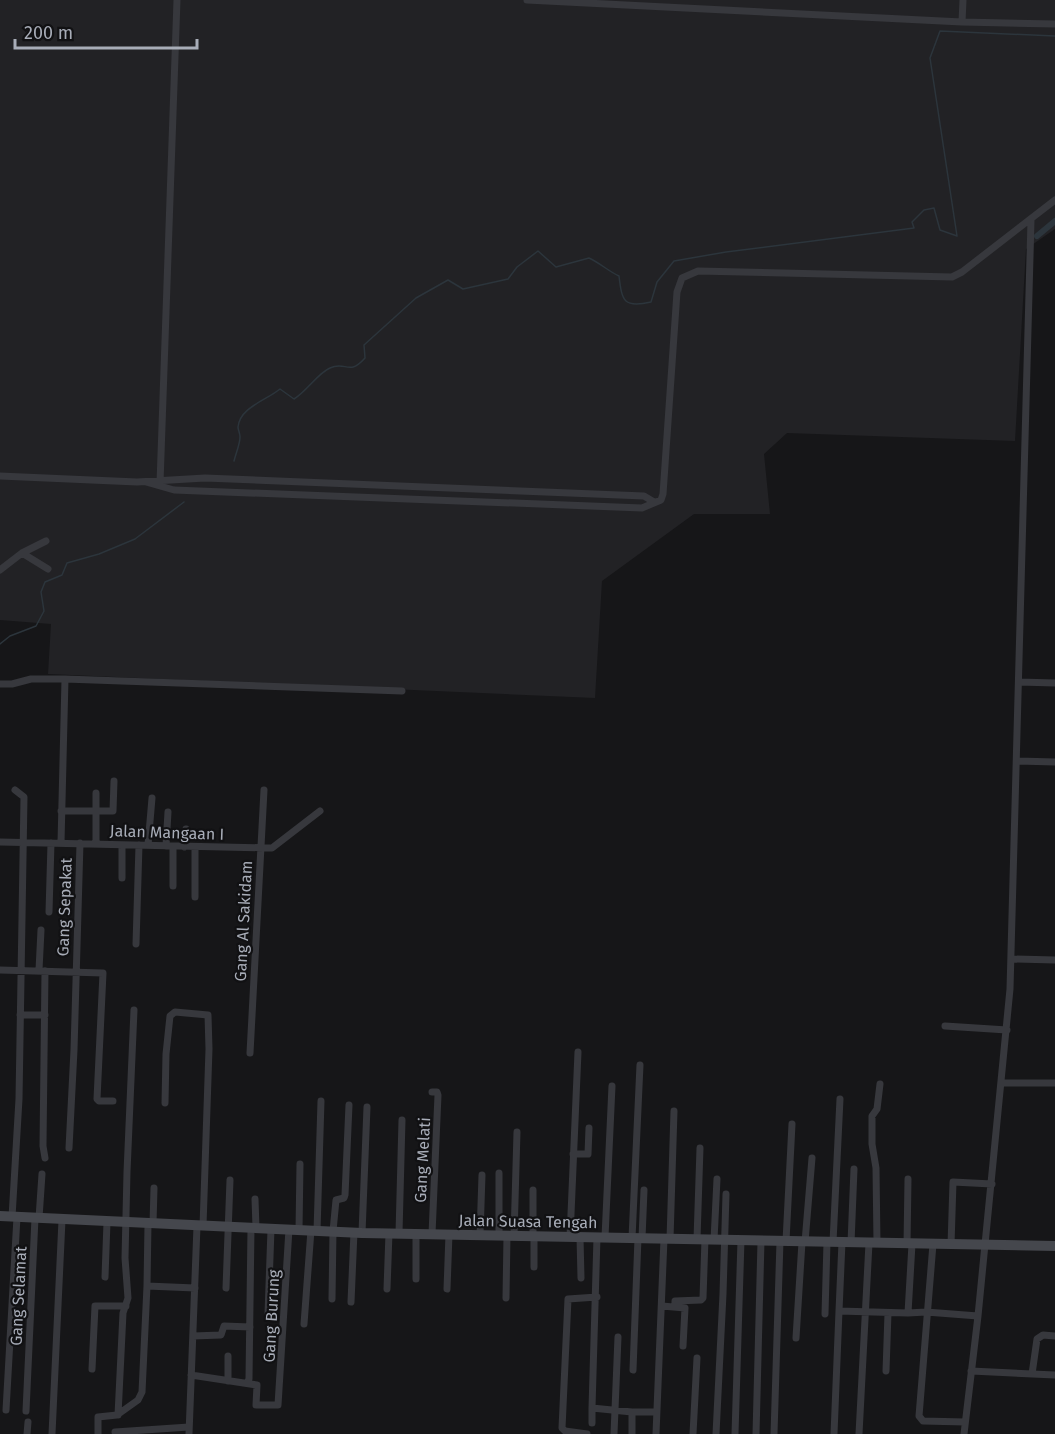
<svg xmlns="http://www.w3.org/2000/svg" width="1055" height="1434" font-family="'Fira Sans',sans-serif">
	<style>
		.built { fill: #222225 }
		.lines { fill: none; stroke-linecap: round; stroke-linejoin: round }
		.stream { stroke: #2c353c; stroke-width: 1.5 }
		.canal { stroke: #2c353c; stroke-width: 6 }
		.street { stroke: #37383d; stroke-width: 7 }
		.secondary { stroke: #45474d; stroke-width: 10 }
		.labels { text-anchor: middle; stroke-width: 4.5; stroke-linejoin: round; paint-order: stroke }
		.street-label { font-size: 16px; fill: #a8adb8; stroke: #111113 }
	</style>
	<rect width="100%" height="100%" fill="#161618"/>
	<path class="built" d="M0 0H1055V229L1026 249 1015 441 787 433 764 454 770 514H694L602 581 595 698 48 674 51 624 0 620Z"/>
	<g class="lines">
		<path class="stream" d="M234 461C236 453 240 444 240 437 240 433 238 430 238 427 240 407 267 400 280 389L294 399C307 391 318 373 330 368 346 360 348 377 365 358L364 345 416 298 448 280 463 289 508 279 517 267 538 251 556 267 589 258C600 263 608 271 619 276 622 302 624 308 651 302L657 282 674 261 726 252 914 228 912 222 924 210 934 208 940 230 957 236 930 58 940 31 1055 36
			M0 644 10 636 36 626 44 611 41 592 45 582 62 575 67 563 99 554 135 539 184 502"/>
		<path class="canal" d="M1037 236 1055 221"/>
		<path class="street" d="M527 0 962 22 1055 24
			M962 22 963 0
			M0 476 137 482 205 478 644 496 654 502
			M146 482 174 490 642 508 661 500 663 494 677 292 682 278 698 271 952 277 962 272 1055 200
			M160 483 177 0
			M22 553 48 569
			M0 570 22 553 46 541
			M1019 682 1055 683
			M0 684H12L31 679H65L402 691
			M1018 761 1055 762
			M61 811H113L114 781
			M0 842 272 848 320 811
			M61 843 65 679
			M96 843V793
			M148 845 152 798
			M166 846 168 812
			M184 847 186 829
			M122 878V845
			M173 886V847
			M195 897V848
			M49 912 51 843
			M136 944 139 845
			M1011 959 1055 960
			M0 970 103 973 97 1099 99 1101H113
			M39 970 41 930
			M45 971 43 1146 45 1158
			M20 1015H45
			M945 1026 1007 1030
			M250 1053 264 790
			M1002 1083H1055
			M432 1092H437L438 1095 432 1234
			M165 1103 166 1054 170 1016 175 1012 208 1015 209 1049 203 1226
			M69 1148 74 1050 80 843
			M573 1154H588L589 1128
			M499 1173V1235
			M255 1199 256 1228
			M12 1217 19 1099 24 797 15 790
			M39 1218 42 1174
			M153 1224 154 1188
			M299 1230 300 1164
			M317 1231 321 1101
			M362 1233 367 1107
			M399 1233 402 1120
			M416 1234V1279
			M480 1235 482 1175
			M514 1236 517 1132
			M533 1236V1190
			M570 1237 578 1052
			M580 1237 581 1278
			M605 1237 612 1086
			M632 1238 640 1065
			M642 1238 644 1190
			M670 1239 674 1111
			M697 1239 700 1148
			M714 1240 717 1179
			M786 1241 792 1124
			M805 1242 812 1158
			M833 1242 840 1099
			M851 1243 854 1169
			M877 1243 876 1168 872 1144V1116L877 1109 880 1084
			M907 1244 908 1179
			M933 1244 919 1416 923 1421 965 1422
			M951 1245 953 1182 992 1184
			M534 1267V1236
			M105 1277 107 1222
			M147 1286 195 1288
			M226 1288 230 1180
			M387 1289 389 1233
			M447 1289 449 1234
			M506 1298 507 1235
			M332 1299 333 1231 336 1200 344 1198 345 1195 349 1105
			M351 1302 354 1232
			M662 1306 685 1308 683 1346
			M675 1306V1301L701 1300 703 1298 705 1239
			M839 1311 842 1242
			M908 1313 912 1244
			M268 1314 271 1229
			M825 1314 827 1242
			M304 1324 311 1230
			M193 1336 221 1335 224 1326 250 1327
			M796 1338 802 1242
			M92 1369 95 1306H126
			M633 1370 638 1238
			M886 1371 888 1313
			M971 1371 1055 1375
			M1032 1374 1037 1339 1043 1335 1055 1336
			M191 1375 257 1385 256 1405H278L289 1229
			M228 1381V1356
			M247 1383 249 1379 251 1228
			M592 1408 597 1237
			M6 1410 17 1217
			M26 1411 35 1218
			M118 1415 123 1313 128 1298 125 1258 127 1172 134 1010
			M592 1423V1408L632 1412H656
			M115 1432 189 1427
			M27 1434 28 1422
			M52 1434 62 1220
			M98 1434V1417L117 1415 138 1400 142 1392 147 1286 148 1224
			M189 1434 197 1226
			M587 1434 565 1431 562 1428 568 1299 597 1297
			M614 1434 618 1337
			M632 1434V1412
			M656 1434 664 1239
			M693 1434 697 1358
			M716 1434 723 1294 726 1194
			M735 1434 741 1240
			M756 1434 761 1241
			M774 1434 780 1241
			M834 1434 839 1311 908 1313 926 1312 978 1316
			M859 1434 869 1243
			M964 1434 978 1316 1010 989 1031 220"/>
		<path class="secondary" d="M0 1216 362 1233 1055 1246"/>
	</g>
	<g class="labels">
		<g class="street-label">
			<text transform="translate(167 832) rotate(2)" y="6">Jalan Mangaan I</text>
			<text transform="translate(64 907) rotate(-88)" y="6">Gang Sepakat</text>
			<text transform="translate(243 921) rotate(-87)" y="6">Gang Al Sakidam</text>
			<text transform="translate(422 1160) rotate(-87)" y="6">Gang Melati</text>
			<text transform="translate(528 1221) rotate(1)" y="6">Jalan Suasa Tengah</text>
			<text transform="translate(18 1296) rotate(-87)" y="6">Gang Selamat</text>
			<text transform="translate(271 1316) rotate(-87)" y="6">Gang Burung</text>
		</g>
	</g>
	<path d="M15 39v9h182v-9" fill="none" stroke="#a8adb8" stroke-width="3"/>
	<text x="24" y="39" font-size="18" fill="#a8adb8" stroke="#111113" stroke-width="4.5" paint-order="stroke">200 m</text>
</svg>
